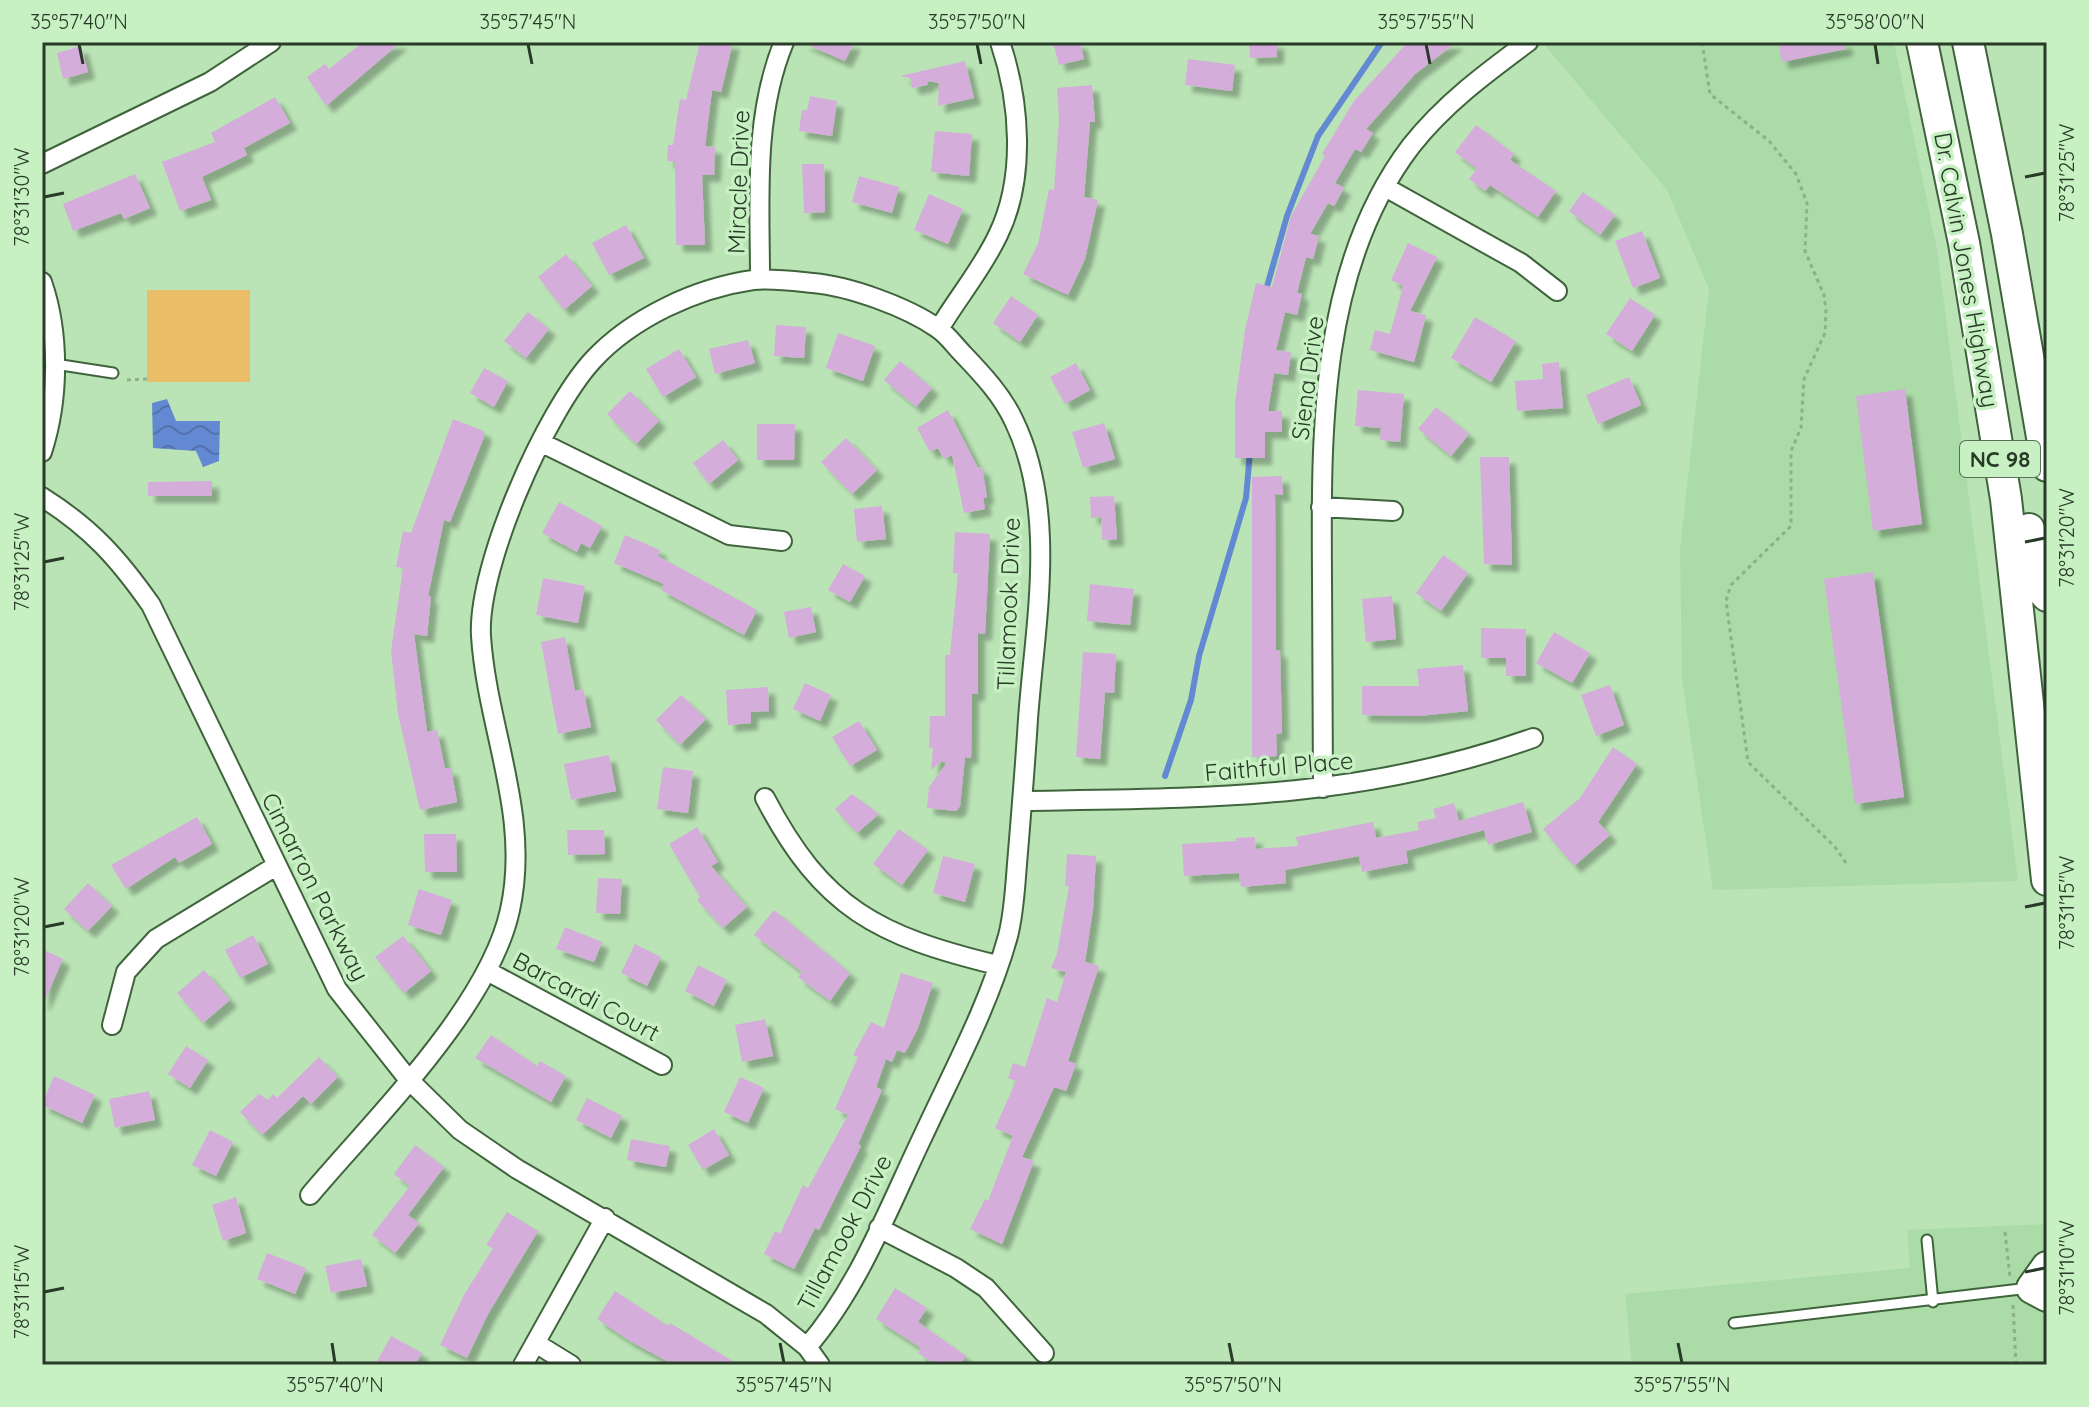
<svg xmlns="http://www.w3.org/2000/svg" width="2089" height="1407" font-family="Quicksand,sans-serif">
	<style>
		.built { fill: #abdba7 }
		.green { fill: #eabe68 }
		.water { fill: url(#water-waves) }
		.lines { fill: none; stroke-linecap: round; stroke-linejoin: round }
		.stream { stroke: #6389d2; stroke-width: 6 }
		.building { fill: #d5adda; filter: url(#shadow) }
		.service-casing { stroke: #3f643c; stroke-width: 13 }
		.minor-casing { stroke: #3f643c; stroke-width: 22 }
		.trunk-casing { stroke: #3f643c; stroke-width: 34 }
		.path { stroke: #8daf8a; stroke-width: 3; stroke-dasharray: 4 4; stroke-linecap: butt }
		.service { stroke: #fff; stroke-width: 9 }
		.minor { stroke: #fff; stroke-width: 18 }
		.trunk { stroke: #fff; stroke-width: 30 }
		.ticks { fill: none; stroke: #293a28; stroke-width: 3 }
		.labels { text-anchor: middle; stroke-width: 7; stroke-linejoin: round; paint-order: stroke }
		.shield { fill: #c7f1c2; stroke: #587156; stroke-width: 2 }
		.shield-label { font-size: 22px; font-weight: bold; fill: #293a28 }
		.street-label { font-size: 24px; fill: #293a28; stroke: #c7f1c2 }
		.neatline { fill: none; stroke: #293a28; stroke-width: 3 }
		.ticks-label { font-size: 20px; text-anchor: middle; fill: #293a28 }
	</style>
	<defs>
		<pattern id="water-waves" width="16" height="10" patternUnits="userSpaceOnUse" patternTransform="scale(2)"><rect width="16" height="10" fill="#6389d2"/><path d="M0 5q4-4 8 0t8 0" fill="none" stroke="#5271aa"/></pattern>
		<filter id="shadow"><feDropShadow dx="7" dy="7" stdDeviation="2" flood-color="#0004"/></filter>
	</defs>
	<rect width="100%" height="100%" fill="#bae4b6"/>
	<path class="built" d="M1542 42H1894L1937 249 2018 881 1713 890 1682 678 1680 550 1709 289 1667 190Z
		M2047 1224V1365H1632L1625 1294 1910 1268 1907 1230Z"/>
	<path class="green" d="M147 290H250V382H147Z"/>
	<path class="water" d="M167 399 176 421H220L219 461 203 467 196 451 153 448 152 403Z"/>
	<g class="lines">
		<path class="stream" d="M1266 290 1287 216 1318 136 1382 42
			M1165 776 1191 700 1199 656 1246 498 1250 452"/>
	</g>
	<path class="building" d="M363 42H401L326 106 307 77 325 64 329 69Z
		M700 42H733L721 92 712 90 705 146 715 147 714 175H702L705 245H676L675 162 667 161 668 145H673L680 99 686 100Z
		M801 42H854L845 61Z
		M1053 42H1080L1084 59 1059 65Z
		M1249 42H1277V57L1250 58Z
		M1408 42H1457L1415 74 1366 129 1373 133 1361 152 1355 149 1335 183 1344 188 1334 206 1328 203 1310 234 1319 236 1313 259 1306 257 1297 293 1302 294 1297 315 1285 312 1276 350 1291 352 1288 375 1274 373 1268 411H1282V432H1265V458H1235V403L1245 330 1256 283 1272 287 1291 216 1325 156 1322 154 1354 101Z
		M1778 42H1845L1846 49 1782 62Z
		M81 46 88 72 63 79 57 53Z
		M1188 59 1235 65 1232 91 1185 85Z
		M965 61 974 98 938 106 939 83 928 81 927 85 912 88 910 78 900 76Z
		M1092 85 1095 122H1090L1084 197 1098 200 1085 259 1068 295 1023 274 1038 244 1049 189 1054 190 1059 119 1057 88Z
		M810 96 837 101 832 136 799 131 802 110H807Z
		M275 97 290 123 244 148 247 155 202 177 211 200 180 211 162 162 215 142 211 133Z
		M1476 125 1514 154 1510 160 1556 191 1538 217 1490 185 1485 191 1469 179 1477 169 1455 152Z
		M935 131 972 134 969 176 931 172Z
		M802 164H824L825 212 804 213Z
		M135 174 150 208 124 219 121 213 73 231 63 204Z
		M859 176 899 187 892 213 852 202Z
		M1583 192 1615 215 1600 235 1569 211Z
		M929 194 963 209 948 244 914 230Z
		M626 225 644 258 609 275 592 243Z
		M1642 231 1660 278 1633 288 1615 241Z
		M1408 243 1437 257 1410 311 1426 315 1414 362 1370 350 1375 330 1390 334 1403 286 1391 280Z
		M566 254 592 286 564 310 538 277Z
		M1011 296 1038 315 1020 342 993 323Z
		M1630 298 1655 315 1632 351 1606 334Z
		M528 312 549 329 526 358 504 341Z
		M1475 317 1516 341 1491 382 1451 358Z
		M776 325 806 327 804 358 774 356Z
		M838 333 875 346 863 381 826 368Z
		M748 340 755 363 715 374 709 349Z
		M679 349 696 377 663 397 646 369Z
		M900 361 932 388 916 407 884 380Z
		M1559 362 1563 408 1517 411 1515 381 1543 379 1542 364Z
		M1076 363 1090 390 1065 404 1050 377Z
		M484 368 508 381 494 407 470 393Z
		M1629 377 1641 405 1598 424 1586 395Z
		M1905 389 1922 524 1873 531 1856 396Z
		M1358 390 1404 394 1400 442 1380 440 1381 428 1355 426Z
		M630 391 659 421 636 444 607 414Z
		M1436 407 1469 434 1451 456 1418 429Z
		M948 410 978 468 982 467 987 497 983 498 985 509 964 513 952 455 944 459 938 448 930 452 917 428Z
		M453 419 484 431V437L450 522 444 520 428 596 431 597 427 636 414 634 427 732 437 730 445 769 451 768 457 802 420 810 398 714 391 651 403 568 396 567 403 531 411 533Z
		M1104 423 1115 459 1083 468 1072 432Z
		M757 424H795L794 460H757Z
		M846 438 877 470 852 494 821 462Z
		M723 440 738 460 709 484 693 463Z
		M1480 457H1509L1512 565 1484 564Z
		M1282 476 1283 495 1275 494 1276 651 1280 650 1282 733 1276 734 1277 756 1252 757V477Z
		M212 481V496H148V482Z
		M1114 496 1117 539 1102 540 1101 517 1091 518 1090 497Z
		M559 502 602 526 590 548 581 543 577 552 542 533Z
		M882 506 886 539 857 542 854 509Z
		M955 532 990 534 985 634 978 633V694H972L971 758 965 757 960 806 956 811 927 808 929 787 946 764 942 761 931 770 933 748H929L930 716H945V655H950L958 573H953Z
		M625 535 660 550 658 556 757 610 744 635 661 590 664 584 614 563Z
		M1443 555 1468 573 1441 611 1416 593Z
		M843 564 865 576 850 602 828 590Z
		M1873 572 1904 797 1855 804 1824 579Z
		M543 578 585 586 578 623 536 615Z
		M1090 584 1134 589 1130 625 1087 621Z
		M1392 596 1396 639 1366 642 1362 599Z
		M811 607 816 632 789 638 784 612Z
		M1481 628 1526 629V676H1506V658H1481Z
		M1554 632 1590 653 1572 683 1536 663Z
		M565 637 575 691 583 689 591 727 558 734 541 642Z
		M1083 652 1116 654 1114 693 1105 692 1100 759 1076 757Z
		M1463 665 1468 711 1418 716 1362 715V686H1419L1417 669Z
		M805 683 831 695 820 721 793 709Z
		M1610 685 1624 725 1596 736 1581 695Z
		M768 687 769 711 751 712V723L728 725 726 690Z
		M681 695 706 719 680 745 656 720Z
		M859 721 877 750 850 766 832 737Z
		M1613 747 1637 764 1598 822 1610 835 1574 866 1543 829 1580 798Z
		M609 755 616 791 571 800 564 764Z
		M663 767 693 771 688 813 657 809Z
		M852 794 879 814 857 833 835 809Z
		M1523 802 1532 832 1488 845 1484 830 1406 851 1408 863 1362 872 1359 856 1285 870 1286 883 1241 887 1239 873 1184 876 1182 844 1236 841V838L1255 837 1256 849 1298 846 1296 837 1373 822 1376 838 1419 830 1417 822 1436 818 1433 809 1454 803 1459 821Z
		M197 817 212 844 179 863 175 857 126 889 111 865Z
		M697 827 718 862 711 866 747 907 723 928 697 900 700 897 669 844Z
		M899 829 928 850 902 885 873 864Z
		M567 830H604L605 854 568 855Z
		M424 834H456L457 872H425Z
		M1067 854 1096 856 1093 909 1085 962 1099 966 1068 1061 1076 1064 1066 1091 1054 1087 1022 1157 1034 1161 1002 1244 970 1229 985 1199 988 1201 1013 1136 995 1128 1016 1081 1008 1078 1013 1063 1025 1067 1047 998 1057 1002 1066 972 1051 968 1057 954 1069 886H1065Z
		M943 856 975 864 965 902 933 893Z
		M598 878 622 879 620 914 596 913Z
		M88 883 112 906 88 931 64 909Z
		M419 889 452 900 441 935 408 925Z
		M774 910 850 973 830 1001 798 977 802 972 754 935Z
		M565 927 602 942 594 962 556 949Z
		M253 935 268 964 240 978 225 950Z
		M403 936 431 971 404 993 375 957Z
		M635 944 661 957 647 986 621 973Z
		M42 949 63 959 42 1006Z
		M698 965 727 980 714 1006 685 991Z
		M204 970 230 1000 203 1023 177 993Z
		M901 973 933 983 918 1028 905 1053 897 1050 892 1062 886 1059 876 1087 882 1090 858 1144 861 1146 819 1230 815 1228 794 1269 764 1254 775 1231 780 1234 803 1185 808 1188 848 1115 835 1109 858 1057 853 1055 871 1022 884 1028Z
		M765 1019 773 1056 742 1062 735 1025Z
		M491 1035 537 1066 540 1061 566 1076 551 1102 475 1058Z
		M186 1046 208 1060 190 1088 168 1074Z
		M319 1057 338 1077 311 1104 303 1096 262 1135 240 1112 259 1094 268 1100 273 1094 277 1098Z
		M54 1076 95 1095 82 1123 42 1105Z
		M740 1077 764 1088 748 1123 724 1112Z
		M149 1091 155 1120 115 1128 109 1099Z
		M587 1098 622 1116 611 1138 576 1120Z
		M714 1129 729 1155 703 1170 688 1145Z
		M210 1130 233 1142 216 1176 192 1165Z
		M631 1139 670 1146 666 1167 627 1160Z
		M415 1145 444 1167 408 1215 419 1223 395 1253 372 1235 410 1186 394 1174Z
		M236 1197 246 1233 223 1241 212 1205Z
		M507 1212 538 1231 488 1314 467 1358 440 1345 464 1295 493 1248 486 1245Z
		M267 1253 306 1268 295 1294 257 1279Z
		M361 1259 367 1286 331 1293 325 1266Z
		M895 1288 927 1308 918 1322 966 1356 960 1365H936L918 1353 921 1348 876 1319Z
		M615 1291 668 1326 670 1323 739 1365H674L630 1341 597 1319Z
		M391 1336 422 1353 415 1365H375Z"/>
	<g class="lines">
		<g class="service-casing">
			<path id="service" d="M55 364 113 373
				M1927 1240 1933 1302
				M1734 1323 2029 1288"/>
		</g>
		<g class="minor-casing">
			<path id="minor" d="M42 164 210 82 271 42
				M1385 187 1521 263 1557 291
				M760 279C760 199 753 117 784 42
				M42 282C60 334 59 400 42 452
				M939 329C958 297 982 269 998 235 1026 178 1020 101 1000 42
				M542 443 729 535 782 541
				M42 497C91 528 118 558 151 605L337 989 408 1079 460 1130 517 1169 766 1314 807 1347 820 1365
				M1321 507 1393 511
				M1323 788C1323 718 1322 647 1322 576 1321 432 1319 267 1411 146 1444 104 1486 73 1528 42
				M765 798C823 909 878 936 997 965
				M1023 801C1204 798 1359 800 1533 738
				M487 971 662 1065
				M112 1025 126 972 156 939 276 866
				M310 1195C374 1119 489 1007 510 910 531 815 487 729 481 636 477 566 546 411 593 360 632 318 696 288 753 280 772 278 794 281 813 283 849 286 907 307 937 328 947 334 955 346 963 354 982 374 1002 395 1014 421 1058 512 1035 623 1028 719 1025 767 1021 816 1017 864 1015 888 1014 913 1008 936 989 1005 953 1071 923 1136 889 1207 859 1287 807 1347
				M879 1228 956 1268 986 1288 1044 1353
				M537 1344 571 1365
				M523 1365 605 1218"/>
		</g>
		<g class="trunk-casing">
			<path id="trunk" d="M1922 42 1964 243 2006 499 2047 880
				M1968 42 2007 234 2047 466
				M2029 529 2038 586 2047 596
				M2047 1267 2032 1288 2047 1296"/>
		</g>
		<path class="path" d="M1702 42 1710 94 1769 141 1796 174 1807 203 1805 251 1824 295 1826 311 1825 333 1804 379 1801 428 1791 451V526L1731 585 1726 601 1748 762 1835 847 1846 863
			M127 380 147 379
			M2005 1232 2010 1277
			M2013 1305 2016 1365"/>
		<use href="#service" class="service"/>
		<use href="#minor" class="minor"/>
		<use href="#trunk" class="trunk"/>
	</g>
	<path class="ticks" d="M79 44 83 64M528 44 532 64M977 44 981 64M1426 44 1430 64M1875 44 1878 64M2025 177 2045 173M44 197 64 193M2025 542 2045 538M44 562 64 558M2025 907 2045 903M44 927 64 923M2025 1272 2045 1268M44 1292 64 1288M332 1343 335 1363M780 1343 784 1363M1229 1343 1233 1363M1678 1343 1682 1363"/>
	<g class="labels">
		<rect class="shield" x="1960" y="441" width="80" height="36" rx="6"/>
		<g class="shield-label">
			<text x="2000" y="467">NC 98</text>
		</g>
		<g class="street-label">
			<text transform="translate(739 182) rotate(-88)" y="8">Miracle Drive</text>
			<text transform="translate(1966 270) rotate(80)" y="8">Dr. Calvin Jones Highway</text>
			<text transform="translate(1308 378) rotate(-83)" y="8">Siena Drive</text>
			<text transform="translate(1009 604) rotate(-88)" y="8">Tillamook Drive</text>
			<text transform="translate(1279 767) rotate(-5)" y="8">Faithful Place</text>
			<text transform="translate(315 887) rotate(63)" y="8">Cimarron Parkway</text>
			<text transform="translate(586 997) rotate(28)" y="8">Barcardi Court</text>
			<text transform="translate(845 1233) rotate(-62)" y="8">Tillamook Drive</text>
		</g>
	</g>
	<rect width="2089" height="1407" fill="none" stroke="#c7f1c2" stroke-width="88"/>
	<rect x="44" y="44" width="2001" height="1319" class="neatline"/>
	<g class="ticks-label">
		<text x="79" y="29">35°57'40"N</text>
		<text x="528" y="29">35°57'45"N</text>
		<text x="977" y="29">35°57'50"N</text>
		<text x="1426" y="29">35°57'55"N</text>
		<text x="1875" y="29">35°58'00"N</text>
		<text transform="translate(2067 173) rotate(-90)" y="7">78°31'25"W</text>
		<text transform="translate(22 197) rotate(-90)" y="7">78°31'30"W</text>
		<text transform="translate(2067 538) rotate(-90)" y="7">78°31'20"W</text>
		<text transform="translate(22 562) rotate(-90)" y="7">78°31'25"W</text>
		<text transform="translate(2067 903) rotate(-90)" y="7">78°31'15"W</text>
		<text transform="translate(22 927) rotate(-90)" y="7">78°31'20"W</text>
		<text transform="translate(2067 1268) rotate(-90)" y="7">78°31'10"W</text>
		<text transform="translate(22 1292) rotate(-90)" y="7">78°31'15"W</text>
		<text x="335" y="1392">35°57'40"N</text>
		<text x="784" y="1392">35°57'45"N</text>
		<text x="1233" y="1392">35°57'50"N</text>
		<text x="1682" y="1392">35°57'55"N</text>
	</g>
</svg>
